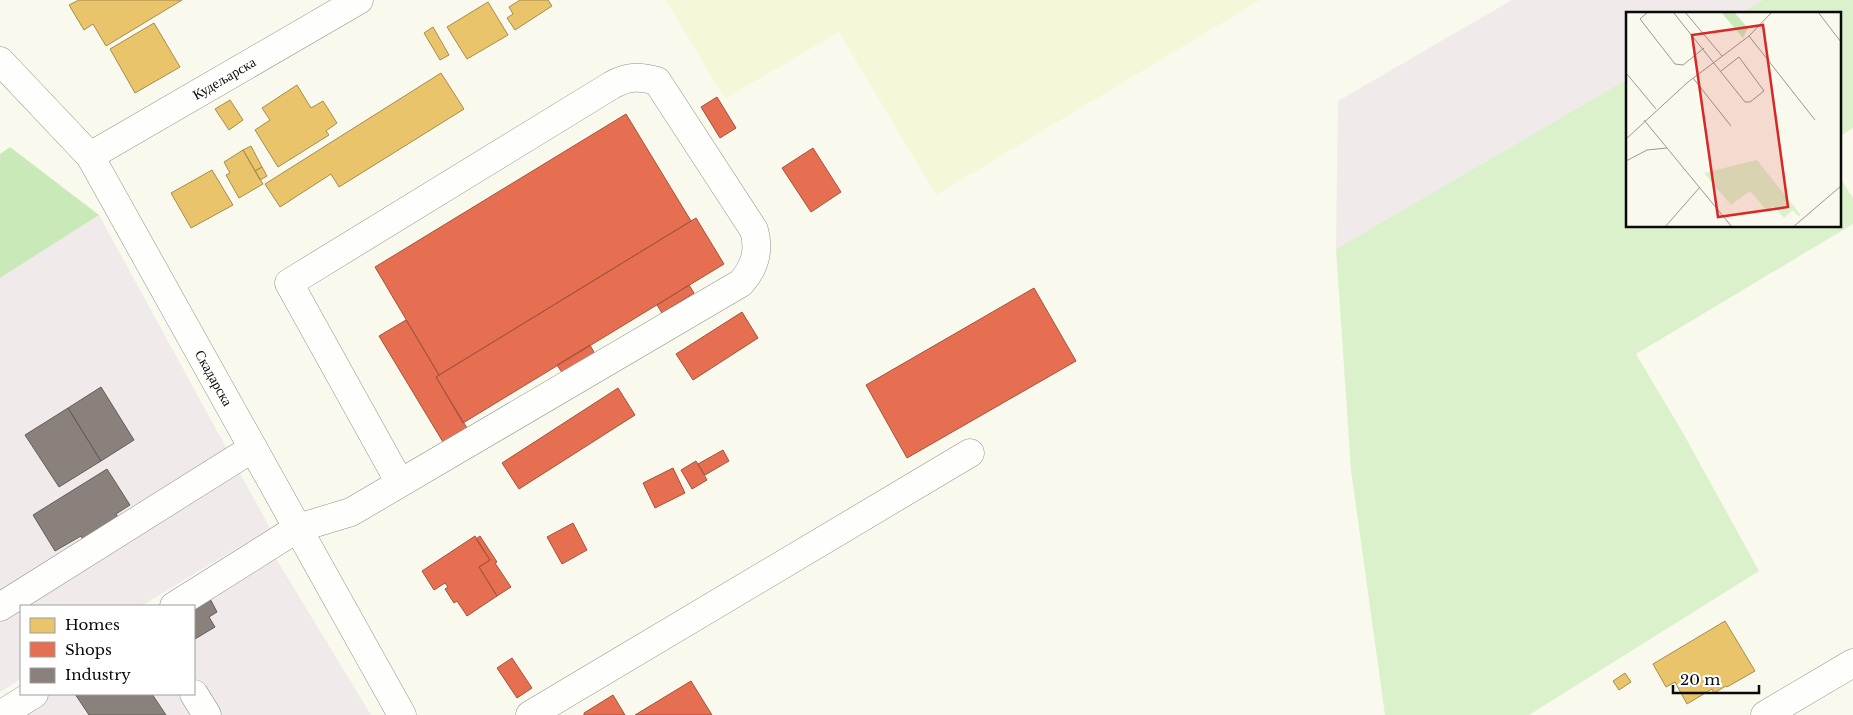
<svg xmlns="http://www.w3.org/2000/svg" width="1853" height="715" font-family="'Libre Baskerville',serif">
	<style>
		.industrial { fill: #f1eaeb }
		.farmland { fill: #f5f8d8 }
		.green { fill: #dbf1cb }
		.forest { fill: #c9eab8 }
		.homes { fill: #e9c46a; stroke: #a68c4d }
		.shops { fill: #e76f51; stroke: #a5513c }
		.industry { fill: #8a817c; stroke: #645d5a }
		.lines { fill: none; stroke-linecap: round; stroke-linejoin: round }
		.minor-casing { stroke: #92928c; stroke-width: 29 }
		.minor { stroke: #fefefc; stroke-width: 28 }
		.labels { text-anchor: middle; stroke-width: 5; stroke-linejoin: round; paint-order: stroke }
		.street-label { font-size: 14px; fill: #0a0a0a; stroke: #fff }
		.inset-road { fill: none; stroke: #999992; stroke-width: 1 }
		.view { fill: #d62828; fill-opacity: 0.15; stroke: #d62828; stroke-width: 2.5 }
		.inset-edge { fill: none; stroke: #0a0a0a; stroke-width: 2.5 }
	</style>
	<rect width="100%" height="100%" fill="#f9f9ed"/>
	<path class="industrial" d="M1512 0H1763L1739 14H1627V79L1336 249 1338 101Z
		M99 215 270 528 141 606H21V679L0 692V278Z
		M269 547 371 715H0L30 694H194V606Z"/>
	<path class="farmland" d="M666 0H1260L936 195 839 32 725 99Z"/>
	<path class="green" d="M1763 0H1853V128L1839 137V14H1739Z
		M1627 79V226H1839V176L1853 198V224L1636 354 1683 433 1759 571 1529 715H1385L1351 470 1336 249Z"/>
	<path class="forest" d="M10 147 99 215 0 278V154Z"/>
	<path class="homes" d="M79 0H182L106 46 93 24 84 30 69 5Z
		M520 0H548L552 6 515 30 507 18 513 14 509 7Z
		M488 2 508 35 467 59 447 27Z
		M154 23 180 67 135 93 110 49Z
		M433 27 449 55 440 60 424 33Z
		M441 73 464 109 339 187 331 174 280 207 265 184Z
		M297 85 311 108 323 101 337 123 326 131 329 135 278 167 255 130 270 120 262 108Z
		M230 100 243 120 229 130 215 109Z
		M251 146 262 167 255 171 243 150Z
		M243 150 263 184 239 198 226 175 230 173 224 162Z
		M262 167 267 176 260 180 255 171Z
		M212 170 233 205 191 228 171 193Z
		M1725 621 1755 671 1727 687 1726 686 1714 693 1712 689 1687 704 1675 682 1666 687 1653 664Z
		M1625 673 1631 682 1619 690 1613 681Z"/>
	<path class="shops" d="M717 97 736 128 720 138 701 107Z
		M626 114 691 221 439 375 375 267Z
		M813 148 841 192 811 212 782 168Z
		M696 218 724 264 463 423 436 377Z
		M689 285 694 293 662 313 657 305Z
		M1034 288 1076 361 907 458 866 385Z
		M742 312 758 338 693 380 676 354Z
		M406 320 439 375 436 377 467 428 443 442 379 336Z
		M590 345 595 354 563 374 557 365Z
		M618 388 635 415 519 489 502 463Z
		M723 450 729 461 705 475 698 464Z
		M696 461 707 480 692 489 681 470Z
		M673 468 685 493 655 508 643 483Z
		M573 523 587 550 562 564 547 537Z
		M475 536 490 560 479 567 497 596 467 616 457 601 454 603 445 589 448 587 445 583 434 590 422 571Z
		M480 536 497 562 495 563 511 587 497 596 479 567 490 560 476 539Z
		M512 658 532 688 517 698 497 668Z
		M691 681 712 715H635Z
		M613 695 625 715H584V713Z"/>
	<path class="industry" d="M101 387 134 440 101 461 68 408Z
		M68 408 101 461 59 487 25 435Z
		M107 469 130 505 116 514 120 520 84 542 81 536 55 551 33 515Z
		M207 593 217 612 209 617 215 627 195 639 194 606Z
		M75 694H152L166 715H89Z"/>
	<g class="lines">
		<g class="minor-casing">
			<g id="minor">
				<path id="s1" d="M0 61 90 156 402 715"/>
				<path id="s2" d="M90 156 359 0"/>
				<path d="M174 606 298 528 351 512 741 283C755 267 760 251 754 230L657 81C640 76 628 76 612 85L289 283 400 483"/>
				<path d="M0 607 253 448"/>
				<path d="M194 694 207 715"/>
				<path d="M0 715 34 694"/>
				<path d="M530 715 970 453"/>
				<path d="M1765 715 1853 663"/>
			</g>
		</g>
		<use href="#minor" class="minor"/>
	</g>
	<g class="labels">
		<g class="street-label">
			<text dy="5" stroke="none"><textPath href="#s2" startOffset="155">Кудељарска</textPath></text>
			<text dy="5" stroke="none"><textPath href="#s1" startOffset="385">Скадарска</textPath></text>
		</g>
	</g>
	<g transform="translate(1626 12)">
		<rect width="215" height="215" fill="#f9f9ed"/>
		<path d="M131 148 174 202 173 205 167 198 158 206 147 194 141 199 124 179 105 193 78 161Z" fill="#dbf1cb"/>
		<path d="M95 0H108L122 16 117 26Z" fill="#c9eab8"/>
		<path class="inset-road" d="M22 0 14 7 49 52 57 53 78 36M47 0 119 90H124L138 79 113 45 95 59M59 0 96 44M192 0 215 30M123 24 189 108M0 61 30 97M67 66 105 114M18 108 106 215M0 127 62 70 123 24 146 0M0 149 21 138 41 136M39 215 74 175M167 215 215 174"/>
		<path class="view" d="M137 13 162 195 92 205 66 23Z"/>
		<rect width="215" height="215" class="inset-edge"/>
	</g>
	<rect x="20" y="605" width="175" height="90" fill="#ffffff" stroke="#9d9d9d"/>
	<rect x="30" y="618" width="25" height="15" fill="#e9c46a" stroke="#9d9d9d"/>
	<text x="65" y="630" font-size="15" fill="#0a0a0a">Homes</text>
	<rect x="30" y="642" width="25" height="15" fill="#e76f51" stroke="#9d9d9d"/>
	<text x="65" y="655" font-size="15" fill="#0a0a0a">Shops</text>
	<rect x="30" y="668" width="25" height="15" fill="#8a817c" stroke="#9d9d9d"/>
	<text x="65" y="680" font-size="15" fill="#0a0a0a">Industry</text>
	<path d="M1673 685v8h86v-8" fill="none" stroke="#0a0a0a" stroke-width="2.5"/>
	<text x="1680" y="685" font-size="15" fill="#0a0a0a" stroke="#ffffff" stroke-width="4" paint-order="stroke">20 m</text>
</svg>
